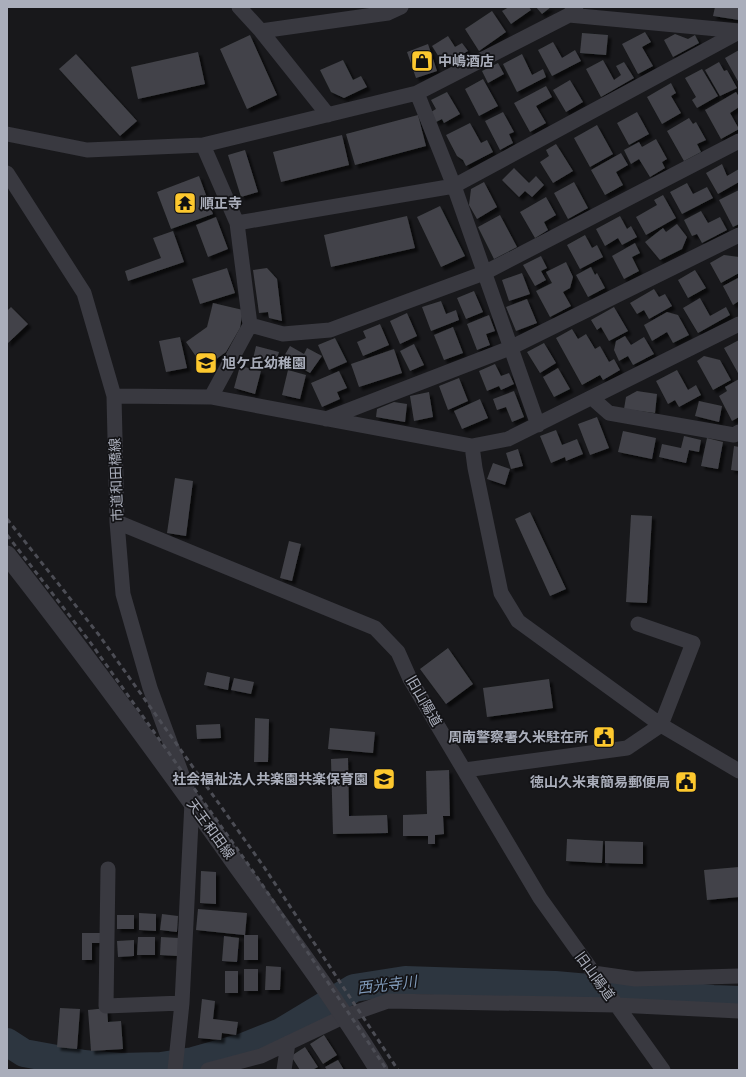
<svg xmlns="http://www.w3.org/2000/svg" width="746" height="1077" font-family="Figtree,'Noto Sans JP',sans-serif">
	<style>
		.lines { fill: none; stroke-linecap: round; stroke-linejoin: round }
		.river { stroke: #2d3640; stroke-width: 28 }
		.building { fill: #424348; filter: url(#shadow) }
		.minor { stroke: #393940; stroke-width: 15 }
		.tertiary { stroke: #393940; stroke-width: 19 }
		.rail { stroke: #4c4d55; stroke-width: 3; stroke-dasharray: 5 4; stroke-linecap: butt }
		.labels { text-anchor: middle; stroke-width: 3.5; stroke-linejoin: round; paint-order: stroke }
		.poi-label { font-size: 14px; font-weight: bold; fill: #aaaebb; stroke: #131316; text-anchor: start }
		.street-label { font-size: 14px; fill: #aaaebb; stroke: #131316 }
		.water-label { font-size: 15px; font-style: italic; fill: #7f99b8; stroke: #131316 }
	</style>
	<defs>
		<filter id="shadow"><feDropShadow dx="3.5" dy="3.5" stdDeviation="1" flood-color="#0009"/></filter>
	</defs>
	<rect width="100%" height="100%" fill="#18181b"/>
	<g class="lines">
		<path class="river" d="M7 1042 24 1053 84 1064 120 1067 161 1066 193 1061 243 1047 281 1032 354 988 405 980 555 985 713 999 739 1000"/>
	</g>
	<path class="building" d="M509 7H529L531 10 511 24 502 11Z
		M536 7H551L542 14Z
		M715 7H739V20L713 16Z
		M492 11 506 32 479 51 465 29Z
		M645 32 651 42 642 47 653 66 638 74 622 44Z
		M582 33 608 35 606 55 580 53Z
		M675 34 688 39 695 35 699 43 673 57 664 40Z
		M250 35 277 95 247 109 220 49Z
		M448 36 455 47 462 43 468 51 444 65 432 46Z
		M553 42 562 58 575 50 581 61 552 76 538 50Z
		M428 44 437 71 416 78 407 52Z
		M739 50V83L725 58Z
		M198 52 205 84 138 99 131 67Z
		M76 54 137 121 120 136 59 69Z
		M522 54 532 75 543 69 546 77 517 92 503 64Z
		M343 60 353 80 361 76 367 87 344 98 331 92 320 70Z
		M603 60 614 80 621 75 616 66 624 62 634 78 601 97 586 69Z
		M719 62 724 71 727 70 737 88 720 96 705 70Z
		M498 63 504 74 488 83 482 71Z
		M702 69 718 96 697 108 692 100 696 97 685 78Z
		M483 79 498 106 479 116 465 89Z
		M570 80 583 102 566 112 553 90Z
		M671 83 676 93 671 96 681 113 662 124 647 97Z
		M546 86 552 97 536 106 546 123 530 132 514 103Z
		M447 92 460 114 444 123 442 119 436 122 431 112 436 109 431 100Z
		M736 92 739 97V107L730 113 739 129 721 139 705 110Z
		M503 112 514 132 509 134 513 143 500 150 485 121Z
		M637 112 649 134 629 145 617 123Z
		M418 115 426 146 355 165 346 134Z
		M689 118 693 124 696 122 706 140 697 144 701 152 684 161 667 131Z
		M470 123 481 143 487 140 493 152 466 166 463 160 457 156 446 135Z
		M597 125 613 154 590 167 574 138Z
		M342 135 349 165 281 182 273 152Z
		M656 139 667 159 662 162 665 168 650 177 639 159 631 164 624 150 639 142 642 147Z
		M556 144 573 171 553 183 540 162 549 156 546 150Z
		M245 150 258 192 241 197 228 155Z
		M621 153 628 165 616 172 623 185 605 195 591 170Z
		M722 164 727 176 739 169V182L718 194 706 173Z
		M514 168 529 183 536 176 544 185 532 197 525 191 519 197 502 180Z
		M199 176 213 214 171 229 157 192Z
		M484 182 497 207 477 219 469 205 471 189Z
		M574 182 588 208 568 219 554 193Z
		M687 183 693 194 707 187 713 198 682 214 670 192Z
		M739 190V224L733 227 719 200Z
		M663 195 676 218 646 235 636 217 657 205 654 200Z
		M546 197 556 215 544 222 548 230 535 238 520 212Z
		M440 206 465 256 441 267 417 217Z
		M701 211 708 223 720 217 727 230 702 243 697 234 692 236 684 220Z
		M500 215 517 247 494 259 478 227Z
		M407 216 415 248 331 267 324 235Z
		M620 216 627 229 631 226 637 237 622 245 618 238 605 246 596 229Z
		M216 217 228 249 208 257 196 225Z
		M677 224 687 237 682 249 660 260 645 242 663 228 666 232Z
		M173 231 184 262 128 281 125 271 161 258 153 238Z
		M585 235 592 248 597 245 603 257 580 269 567 245Z
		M635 243 640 253 632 257 639 271 624 279 612 256Z
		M724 255 739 257V273L721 283 710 263Z
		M541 256 547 268 541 271 546 280 535 286 523 265Z
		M566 262 573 277 570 288 563 292 571 306 550 317 536 291 552 283 546 272Z
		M591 267 595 275 597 273 605 288 588 297 576 275Z
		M227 268 235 293 200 304 192 279Z
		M267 268 277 279 282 321 269 318 268 312 259 313 253 270Z
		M695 270 706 288 688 298 678 280Z
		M522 273 530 294 509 301 502 280Z
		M738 278 739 301 733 305 723 286Z
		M654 289 659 297 665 294 672 306 649 319 644 310 637 314 630 303Z
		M474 291 483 312 466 319 457 298Z
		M700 298 710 316 726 307 730 315 698 333 683 308Z
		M527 299 537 323 516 331 506 307Z
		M441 301 446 314 456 310 459 320 431 331 422 307Z
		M213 303 243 310 240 328 226 352 204 368 186 342 207 327Z
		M11 307 28 324 7 344V311Z
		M614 307 628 331 609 341 601 327 597 330 591 320Z
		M667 312 678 315 689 335 673 343 667 332 652 341 644 325Z
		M407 313 417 336 400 344 390 321Z
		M489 315 495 331 486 334 490 345 477 350 467 324Z
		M380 324 389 345 363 356 357 342 366 338 363 331Z
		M453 327 463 353 444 360 434 335Z
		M572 329 578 339 586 334 595 349 600 346 609 362 614 359 620 370 603 380 600 375 582 385 556 338Z
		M625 336 631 345 644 337 654 354 633 365 628 356 619 361 614 350 616 341Z
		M180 337 187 368 166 372 159 341Z
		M335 338 347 362 329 370 318 345Z
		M739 340V372L738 373 724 348Z
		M544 343 556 363 540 373 527 352Z
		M414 344 424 365 410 371 400 351Z
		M256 346 279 352 275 365 253 359Z
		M290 346 304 354 307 348 322 356 310 373 283 358Z
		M394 349 402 373 359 387 351 364Z
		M704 356 720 360 731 380 713 390 697 361Z
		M495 364 501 376 509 373 514 384 501 390 499 386 487 391 479 371Z
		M240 366 261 371 255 394 234 388Z
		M558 368 570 389 554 397 543 377Z
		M288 370 306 375 300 399 282 395Z
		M677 370 688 390 696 385 701 395 679 407 675 400 668 404 656 381Z
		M339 371 347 388 337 392 340 399 322 407 311 383Z
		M459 378 468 401 448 410 439 386Z
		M739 379V417L732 421 719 396 727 391 725 387Z
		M514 391 524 417 512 422 506 407 497 410 493 399Z
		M637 391 657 394 655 413 624 409 626 397Z
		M429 392 433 417 414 421 410 396Z
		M480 399 488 418 462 429 454 411Z
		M699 401 722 406 719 422 695 416Z
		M394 402 407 404 405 422 376 417 377 409Z
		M597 417 609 448 590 455 578 424Z
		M556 430 562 445 577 439 583 454 566 461 565 457 551 463 540 436Z
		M623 431 656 438 652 459 618 452Z
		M684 436 701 440 699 452 689 450 686 463 659 457 662 444 681 448Z
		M707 438 723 442 718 469 701 466Z
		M734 446 739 447V471L731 470Z
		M518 449 523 466 511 469 506 453Z
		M493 463 510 469 505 485 487 479Z
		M175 478 193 481 186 536 167 533Z
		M530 512 566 589 550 596 515 519Z
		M631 515 652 516 647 603 626 602Z
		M289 541 301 544 292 581 280 578Z
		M448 648 473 684 446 704 420 669Z
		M207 672 230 677 228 690 204 685Z
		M234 678 254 682 251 694 231 690Z
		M549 679 553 708 487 717 483 688Z
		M255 718 269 719 268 762H254Z
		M220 724 221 738 197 739 196 725Z
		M330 728 375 732 373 753 328 749Z
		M348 758 349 816 387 815 388 833 333 834 331 759Z
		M449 770 450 816H443L444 834 435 835V844H428V836H403V815L427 814 426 771Z
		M567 839 603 841 602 863 566 861Z
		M605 841 643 842V864L605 863Z
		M739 867V897L707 900 704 870Z
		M201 871 216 872V904L200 903Z
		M198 909 247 913 245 935H258V960H244V935L196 930Z
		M139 913 156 914V931L139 930Z
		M162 914 178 916 177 932 160 930Z
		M117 915H134V929H117Z
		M82 933H100V943H92V960H82Z
		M224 936 239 938 237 962 222 961Z
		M138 937H155V955H137Z
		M161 937 179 938 178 956 160 955Z
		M134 940V956L118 957 117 941Z
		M266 966 281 967 280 990H265Z
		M244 969H258V991H244Z
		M225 971H238V993H225Z
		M202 999 215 1001 213 1019 238 1022 236 1035 222 1033 221 1040 198 1038Z
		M60 1008 80 1009 77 1049 57 1047Z
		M107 1008 108 1022 121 1021 123 1049 91 1051 88 1010Z
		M324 1035 337 1055 323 1064 310 1044Z
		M305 1047 318 1067 312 1070H300L291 1056Z
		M338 1060 344 1070H327L325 1067Z"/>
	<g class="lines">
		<path class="minor" d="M239 7 261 31 328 115
			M569 15 739 31
			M261 31 388 13 401 7
			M417 93 454 186 538 425
			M7 134 87 150 203 145 417 93 569 15 576 7
			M203 145 237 223 250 325 211 397
			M7 173 84 293 114 396 117 522 123 594 150 688 192 802 182 1003 175 1070
			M237 223 454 186 739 32
			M250 325 283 334 330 330 484 273 739 141
			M114 396 211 397 472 446 508 439 739 324
			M592 398 609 413 734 435 739 432
			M326 419 510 348 739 235
			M472 446 475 468 501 593 518 621 661 725 739 771
			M117 522 375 628 398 652 410 679 540 898 663 1070
			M465 770 627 748 661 725 693 643 638 624
			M108 869 106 1006 182 1003
			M593 973 635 979 739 976
			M208 1070 261 1056 345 1016 388 1001 617 1005 739 1011
			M284 1070 288 1043"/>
		<path class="tertiary" d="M7 555C87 657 164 762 239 868 287 934 336 1000 379 1070"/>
		<path class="rail" d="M7 519 99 635 264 867 398 1070
			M7 535 90 642 255 874 387 1070"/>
	</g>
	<defs>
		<g id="shop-square" transform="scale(1.15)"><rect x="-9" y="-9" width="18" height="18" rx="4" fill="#fdc82e" stroke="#131316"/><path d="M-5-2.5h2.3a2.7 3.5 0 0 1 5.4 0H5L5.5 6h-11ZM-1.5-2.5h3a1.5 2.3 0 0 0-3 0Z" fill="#111"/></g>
		<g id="temple-square" transform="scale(1.15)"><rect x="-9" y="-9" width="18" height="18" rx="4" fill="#fdc82e" stroke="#131316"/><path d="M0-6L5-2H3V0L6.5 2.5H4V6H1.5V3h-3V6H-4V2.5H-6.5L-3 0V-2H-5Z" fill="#111"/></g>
		<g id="school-square" transform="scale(1.15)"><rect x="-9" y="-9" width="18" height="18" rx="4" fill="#fdc82e" stroke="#131316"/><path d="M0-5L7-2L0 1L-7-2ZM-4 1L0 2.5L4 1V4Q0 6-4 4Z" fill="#111"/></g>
		<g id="civic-square" transform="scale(1.15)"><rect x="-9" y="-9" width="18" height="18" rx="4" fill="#fdc82e" stroke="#131316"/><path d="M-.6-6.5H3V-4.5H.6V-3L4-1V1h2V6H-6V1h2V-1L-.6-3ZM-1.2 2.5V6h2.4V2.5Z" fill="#111"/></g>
	</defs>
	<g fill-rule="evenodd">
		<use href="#shop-square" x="422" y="61"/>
		<use href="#temple-square" x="185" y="203"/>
		<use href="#school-square" x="206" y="363"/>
		<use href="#civic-square" x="604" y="737"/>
		<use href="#school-square" x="384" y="779"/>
		<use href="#civic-square" x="686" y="782"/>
	</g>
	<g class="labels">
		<g class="poi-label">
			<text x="438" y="66">中嶋酒店</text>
			<text x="200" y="208">順正寺</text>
			<text x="222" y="368">旭ケ丘幼稚園</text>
			<text x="588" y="742" text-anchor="end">周南警察署久米駐在所</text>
			<text x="368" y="784" text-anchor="end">社会福祉法人共楽園共楽保育園</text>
			<text x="670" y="787" text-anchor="end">徳山久米東簡易郵便局</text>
		</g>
		<g class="street-label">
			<text transform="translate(116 480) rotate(-92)" y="5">市道和田橋線</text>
			<text transform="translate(424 701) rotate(60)" y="5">旧山陽道</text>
			<text transform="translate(211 829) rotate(54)" y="5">天王和田線</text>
			<text transform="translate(595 976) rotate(54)" y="5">旧山陽道</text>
		</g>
		<g class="water-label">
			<text transform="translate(387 985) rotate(-7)" y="5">西光寺川</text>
		</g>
	</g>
	<rect width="746" height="1077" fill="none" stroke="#aaaebb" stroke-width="16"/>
</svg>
